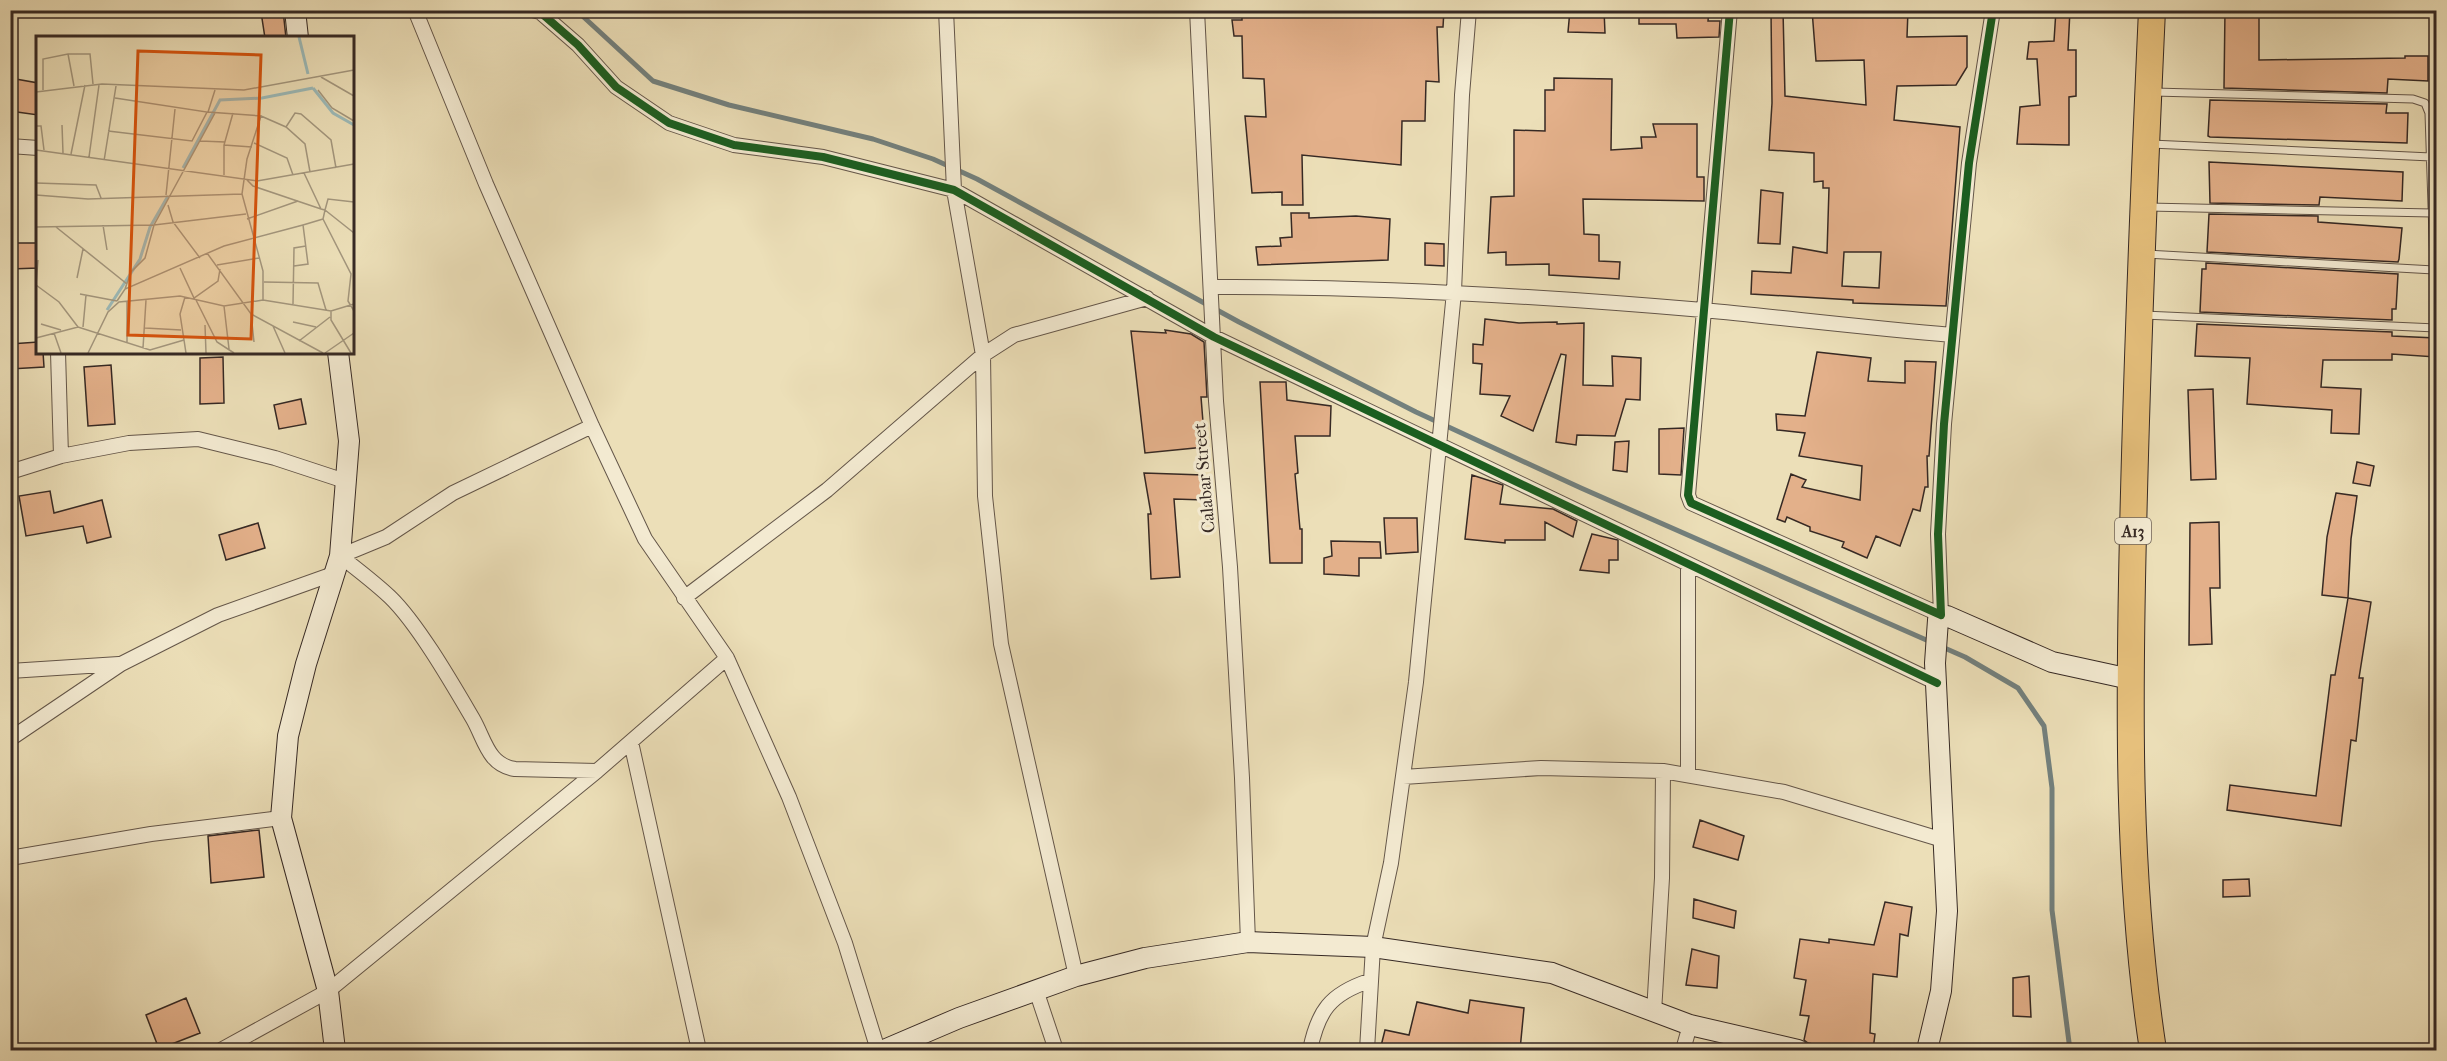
<svg xmlns="http://www.w3.org/2000/svg" width="2447" height="1061" font-family="'IM FELL French Canon',serif">
	<style>
		.lines { fill: none; stroke-linecap: round; stroke-linejoin: round }
		.stream { stroke: #73807d; stroke-width: 5 }
		.building { fill: #e3b08a; stroke: #362924; stroke-width: 1.5; fill-rule: evenodd }
		.lane-casing { stroke: #645649; stroke-width: 9 }
		.street-casing { stroke: #645649; stroke-width: 16 }
		.secondary-casing { stroke: #362924; stroke-width: 22 }
		.highway-casing { stroke: #362924; stroke-width: 28 }
		.lane { stroke: #f3ead1; stroke-width: 7 }
		.street { stroke: #f3ead1; stroke-width: 14 }
		.secondary { stroke: #f3ead1; stroke-width: 20 }
		.highway { stroke: #e6c07c; stroke-width: 26 }
		.cycleway-casing { stroke: #f3ead1; stroke-width: 11 }
		.cycleway { stroke: #1b5e20; stroke-width: 8 }
		.labels { text-anchor: middle; stroke-width: 6; stroke-linejoin: round; paint-order: stroke }
		.shield { fill: #f3ead1; stroke: #6f6358; stroke-width: 1.5 }
		.shield-label { font-size: 16px; font-weight: bold; fill: #362924 }
		.street-label { font-size: 18px; fill: #362924; stroke: #f3ead1 }
		.inset-river { fill: none; stroke: #9cbab8; stroke-width: 3 }
		.inset-road { fill: none; stroke: #a3967d; stroke-width: 1.5 }
		.view { fill: #d6540e; fill-opacity: 0.15; stroke: #d6540e; stroke-width: 3 }
		.inset-edge { fill: none; stroke: #362924; stroke-width: 3 }
	</style>
	<rect width="100%" height="100%" fill="#ecdfb8"/>
	<filter id="stains"><feTurbulence type="fractalNoise" baseFrequency=".00333" numOctaves="4"/><feColorMatrix values="0 0 0 0 .2 0 0 0 0 .09 0 0 0 0 .02 0 0 0 .5 -.17"/></filter>
	<radialGradient id="worn" r=".72"><stop offset=".6" stop-color="#630" stop-opacity="0"/><stop offset="1" stop-color="#630" stop-opacity=".3"/></radialGradient>
	<g class="lines">
		<path class="stream" d="M576 10 653 81 729 105 873 139 933 159 977 179 1239 322 1416 412 1581 488 1965 657 2018 688 2044 726 2052 788V910L2070 1050"/>
	</g>
	<path class="building" d="M283 10 286 38H265L261 12Z
		M1242 10H1444L1443 27H1437L1439 82 1426 81 1425 121H1402L1401 165 1302 155 1303 205H1282V192L1252 193 1245 116 1266 117 1264 79 1243 78 1242 36H1234L1232 20H1242Z
		M1570 10H1604L1605 33 1568 32Z
		M1639 10H1709L1708 21H1720L1719 37 1677 38 1676 24H1639Z
		M1783 10 1785 96 1866 105 1864 60 1816 61 1812 10H1908L1907 37 1967 36V67L1956 85 1897 86 1894 120 1960 127 1946 306 1853 303V300L1751 294 1752 271 1791 273 1793 247 1827 253 1829 188H1823V181L1814 182V153L1769 150 1772 103 1771 11ZM1844 252H1881L1879 288 1842 286Z
		M2056 10H2070L2068 50H2076V96L2069 97V145L2017 144 2020 107 2040 105 2037 59H2027L2029 42 2054 41Z
		M2225 10H2259V60L2405 58V56H2428V81L2388 79 2387 93 2224 88Z
		M10 78 38 83V115L10 111Z
		M1554 78 1612 79 1611 150 1642 148 1641 137H1656L1653 124H1697V177H1704V201L1583 199 1584 234 1599 235V261L1620 262 1619 279 1549 275V264L1506 265V252L1488 253 1491 197 1514 196V130L1545 131V90H1554Z
		M2210 100 2387 104 2386 113H2408L2407 143 2210 137 2208 136Z
		M2209 162 2403 172 2402 201 2320 197 2319 205 2210 203Z
		M1761 190 1783 193 1780 244 1758 243Z
		M1291 213H1309V218L1356 216 1390 219 1388 260 1258 265 1256 247 1281 246 1280 238 1292 237Z
		M2209 214 2318 216V222L2402 228 2399 259 2398 262 2207 252Z
		M10 243H38V268L10 269Z
		M1425 243 1444 244V266L1425 265Z
		M2206 263 2398 274 2396 309H2392V320L2200 312 2202 269H2206Z
		M1485 319 1519 323 1557 322V324L1584 323 1583 385 1613 386 1612 356 1641 358 1640 400 1626 399 1615 436 1577 435 1576 445 1556 442 1566 355 1561 354 1533 431 1501 416 1510 396 1480 394 1482 364 1473 363V344L1483 345Z
		M2197 324 2392 332V336L2436 338V357L2392 354V360H2323L2321 387 2361 389 2359 434 2331 433 2332 410 2247 404 2250 358 2195 356Z
		M1165 330 1191 334 1204 342 1207 397H1201L1205 447 1145 453 1131 331 1166 333Z
		M38 342V352H43L44 367 10 369V344Z
		M1817 352 1871 358 1868 381 1905 383V361L1936 362 1929 456H1927L1928 487H1925L1920 511 1913 509 1900 546 1876 536 1867 558 1842 547 1844 542 1810 531V527L1787 517 1785 522 1777 519 1791 474 1806 480 1802 487 1860 500 1862 466 1799 456 1805 433 1777 430 1776 414 1805 416Z
		M223 357 224 403 200 404V358Z
		M111 365 115 424 88 426 84 367Z
		M1260 382H1286L1287 400 1331 406 1330 436H1295L1298 473 1295 474 1300 529H1302V563H1270Z
		M2213 389 2216 479 2191 480 2188 390Z
		M301 399 306 424 279 429 274 405Z
		M1684 428 1681 475 1659 474V429Z
		M1629 441 1627 472 1613 470 1615 442Z
		M2357 462 2374 466 2370 486 2353 483Z
		M1144 473 1203 475 1205 500 1174 499 1180 577 1151 579 1148 514H1151Z
		M1472 475 1503 485 1500 504 1553 509 1577 521 1573 537 1545 522V540H1505V543L1465 539Z
		M50 491 54 513 102 500 111 537 87 543 83 526 26 536 19 496Z
		M2336 493 2357 496 2351 539 2348 598 2322 595 2327 537Z
		M1384 518H1417L1418 552 1386 554Z
		M2219 522 2220 588H2210L2212 644 2189 645 2190 523Z
		M258 523 265 548 226 560 219 535Z
		M1592 534 1618 540V560H1609V573L1580 570Z
		M1331 541 1380 542 1381 558H1359V576L1324 574V558L1332 556Z
		M2348 598 2371 602 2359 678H2363L2356 741 2351 740 2341 826 2227 810 2230 785 2316 796 2331 675H2335Z
		M1700 820 1744 836 1738 860 1693 847Z
		M259 830 264 877 211 883 208 836Z
		M2249 879 2250 896 2223 897V880Z
		M1694 899 1736 911 1734 928 1693 918Z
		M1885 902 1912 907 1908 936 1900 934 1897 977 1873 974 1870 1033 1875 1034 1873 1050H1842L1808 1043 1804 1040 1809 1016 1800 1015 1806 980 1794 978 1800 939 1829 943V939L1874 945Z
		M1692 949 1719 956 1717 988 1686 985Z
		M2029 976 2031 1017 2013 1016V978Z
		M186 998 200 1033 159 1049 146 1015Z
		M1470 1000 1524 1008 1520 1050H1380L1385 1030 1409 1035 1417 1002 1468 1013Z"/>
	<g class="lines">
		<g class="lane-casing">
			<path id="lane" d="M2151 144 2431 157
				M2148 207 2432 213
				M2146 254 2434 270
				M2144 315 2436 328 2429 113 2425 103 2413 99 2154 92"/>
		</g>
		<g class="street-casing">
			<path id="street" d="M415 10 486 184 592 426 645 539 727 658 789 797 845 943 878 1050
				M533 10 540 12 578 45 616 87 669 123 734 145 823 157 954 190 1214 337 1937 683
				M946 10 954 190 983 355 985 496 1001 644 1076 976
				M1197 10 1216 401 1230 567 1242 778 1248 942
				M1730 10 1688 495 1691 503 1941 615 1938 534 1944 424 1969 163 1993 10
				M10 146 38 148
				M1212 287C1376 286 1539 296 1703 310 1786 318 1869 328 1952 335
				M58 352 61 456
				M592 426 453 493 386 537 340 556C357 569 374 582 390 597 418 624 453 685 473 719 485 740 488 765 515 769L597 771
				M10 472 61 456 129 443 198 439 275 458 348 482
				M1688 564V775
				M684 598 827 490 983 355 1014 335 1147 298
				M10 671 119 664
				M10 739 121 664 218 615 333 574
				M631 742 699 1050
				M1403 777 1541 768 1663 771 1784 792 1943 840
				M10 858 151 834 281 818
				M1036 990 1056 1050
				M1654 1012 1662 878 1663 771
				M221 1050 328 991 597 771 727 658
				M1310 1050C1318 1011 1330 994 1369 981
				M1367 1050 1373 947 1391 863 1416 682 1454 292 1462 95 1469 10
				M1683 1050 1690 1025"/>
		</g>
		<g class="secondary-casing">
			<path id="secondary" d="M295 10 298 38
				M335 1050 328 991 281 818 288 736 306 664 340 556 349 441 338 352
				M884 1050 959 1018 1076 976 1145 958 1248 942 1373 947 1552 973 1690 1025 1798 1050
				M1927 1050 1941 991 1947 911 1935 663 1938 620 1941 615 1947 616 2052 662 2130 679"/>
		</g>
		<g class="highway-casing">
			<path id="highway" d="M2152 10C2144 185 2137 359 2133 533 2129 706 2127 879 2153 1050"/>
		</g>
		<use href="#lane" class="lane"/>
		<use href="#street" class="street"/>
		<use href="#secondary" class="secondary"/>
		<use href="#highway" class="highway"/>
		<g class="cycleway-casing">
			<path id="cycleway" d="M533 10 540 12 578 45 616 87 669 123 734 145 823 157 954 190 1214 337 1937 683
				M1730 10 1688 495 1691 503 1941 615 1938 534 1944 424 1969 163 1993 10"/>
		</g>
		<use href="#cycleway" class="cycleway"/>
	</g>
	<g class="labels">
		<rect class="shield" x="2115" y="518" width="36" height="26" rx="4.5"/>
		<g class="shield-label">
			<text x="2133" y="537">A13</text>
		</g>
		<g class="street-label">
			<text transform="translate(1204 478) rotate(-95)" y="6">Calabar Street</text>
		</g>
	</g>
	<g transform="translate(36 36)">
		<rect width="318" height="318" fill="#ecdfb8"/>
		<path class="inset-river" d="M263 1 272 38M277 52 297 77 318 89M147 132 184 64 226 62 277 52M71 274 104 223 114 191 132 160"/>
		<path class="inset-road" d="M32 18 38 50M285 41 318 60M7 54V23L32 18H54L57 48M179 54 172 76 225 80 211 123 206 158 227 235V264M282 54 296 72 318 85M0 56 66 48 208 54 318 34M225 80 250 91 269 108 274 136M26 89 27 117M0 90H5L8 114M250 91 259 77 265 78 295 104 300 132M72 95 156 105 171 76 79 62M164 105 189 106M218 107 251 122 257 139M188 109 216 111M0 114 221 145 318 128M35 118 49 49M53 121 63 49M68 125 80 50M318 128V148M268 137 285 173M188 139V109L197 77M211 144 217 150 285 173 289 174 292 163 318 166M0 147 60 149 65 162M0 159 52 163 206 158M130 159 139 73M132 169 137 186 164 222M211 183 262 165M67 189 71 214M267 189 287 183M0 191 118 189 210 178M20 191 91 248M318 197 289 174 287 183 315 238 312 265 318 275M171 217 215 278 287 317M181 229 223 222M144 232 158 262 182 245 184 233M41 242 47 213M228 246 282 247 290 274M0 249 23 266 42 291M0 249 2 224M89 253 95 236 109 222 118 189 179 77M44 258 81 265M149 261 144 278 150 317M160 264 181 306 198 317M81 265 89 253 188 210 267 189 272 228 258 230M257 268 258 212 270 210M188 270 193 313M295 275V284L315 317M215 278 218 306M257 286 280 291M5 288 25 294M169 289 170 317M237 290 249 317M47 291 50 259M109 292 145 294M18 297 25 317M0 302 42 291 114 314 148 304M263 305 294 281M91 306V265M107 312 110 264M52 317 72 276 83 266 144 260 188 270 227 264 295 275 318 268M289 317 318 297"/>
		<path class="view" d="M102 15 225 19 215 303 92 299Z"/>
		<rect width="318" height="318" class="inset-edge"/>
	</g>
	<rect width="2447" height="1061" fill="none" stroke="#ecdfb8" stroke-width="36"/>
	<rect x="12" y="12" width="2423" height="1037" fill="none" stroke="#362924" stroke-width="3"/>
	<rect x="18" y="18" width="2411" height="1025" fill="none" stroke="#362924" stroke-width="1.5"/>
	<rect width="100%" height="100%" filter="url(#stains)"/>
	<rect width="100%" height="100%" fill="url(#worn)"/>
</svg>
